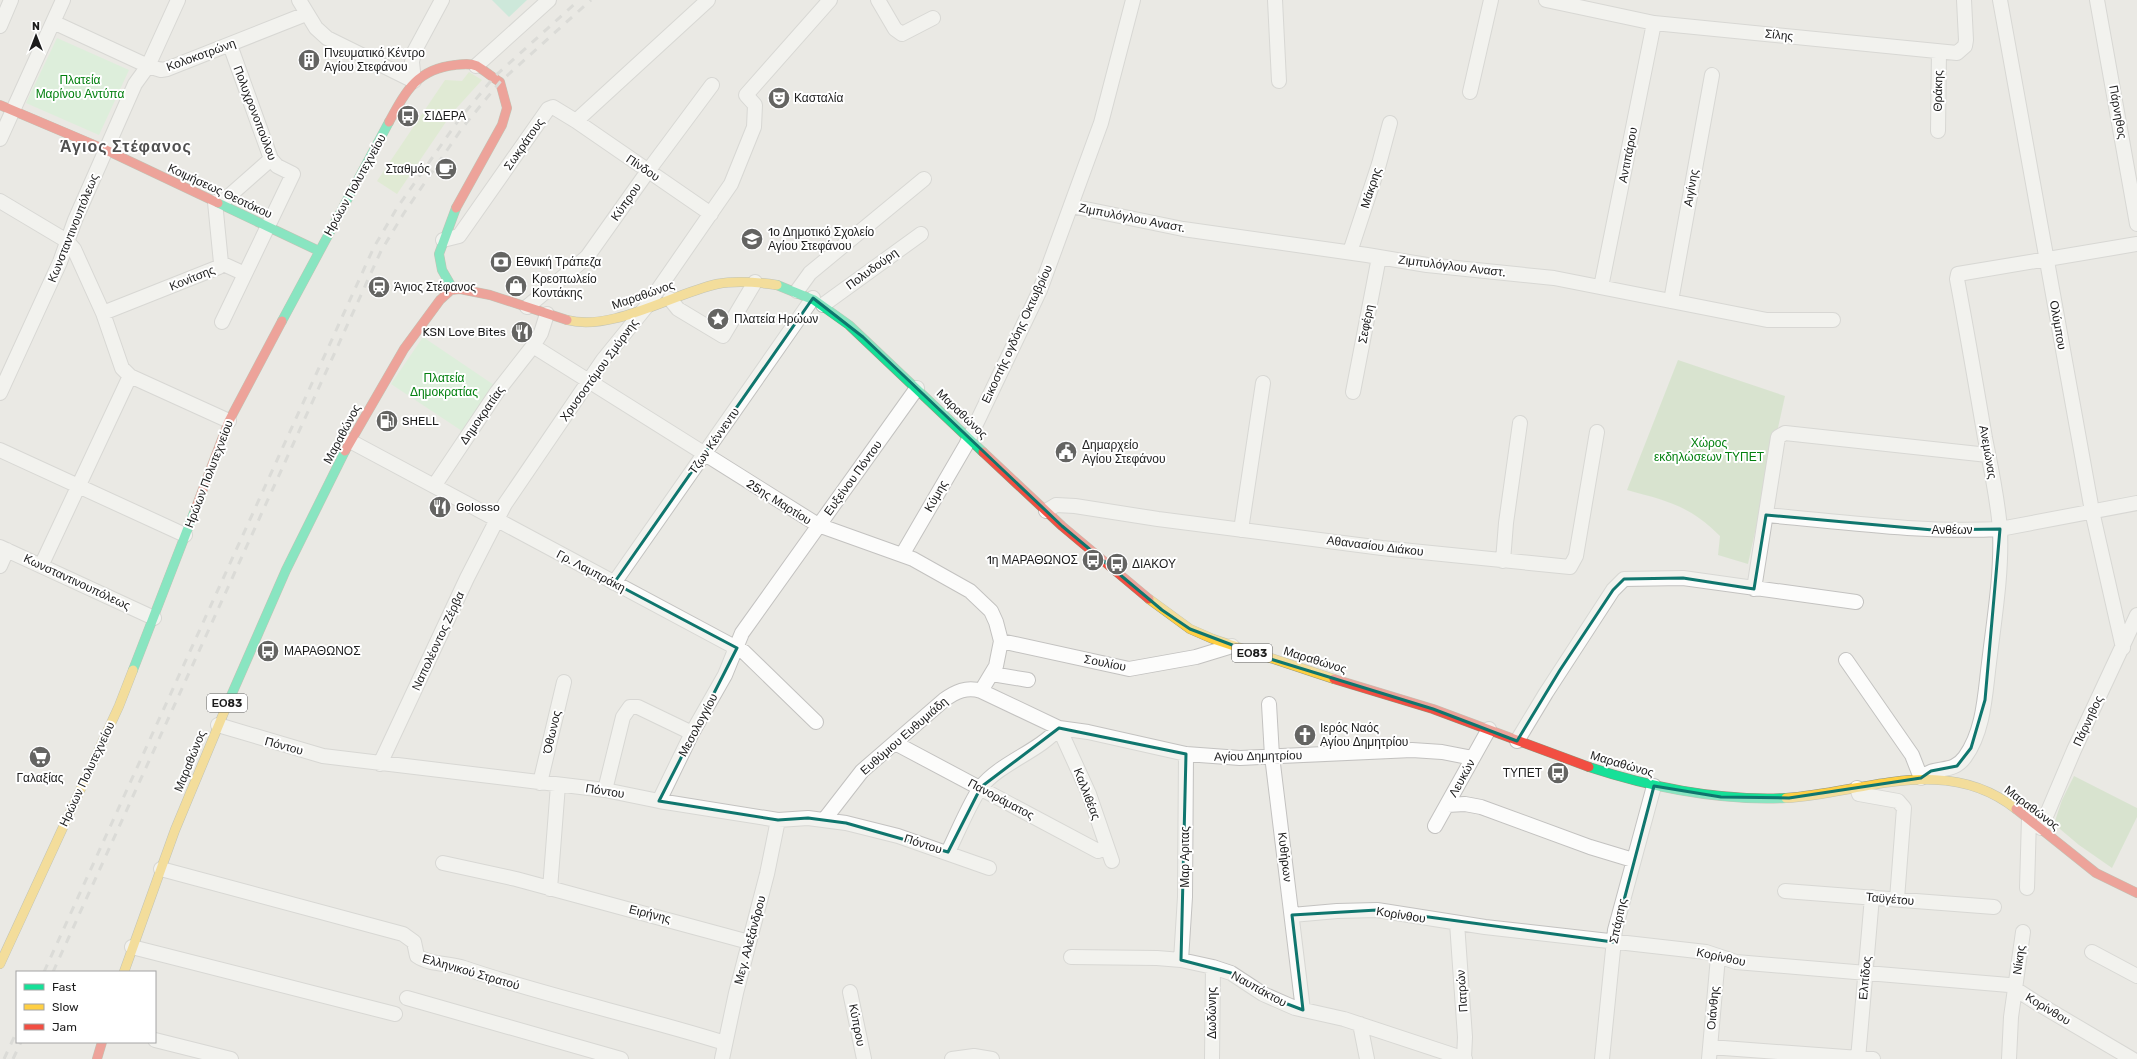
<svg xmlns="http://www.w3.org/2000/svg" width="2137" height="1059" font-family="Rubik,sans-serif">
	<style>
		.grass { fill: #d6ebc0 }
		.forest { fill: #c4dcb7 }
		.park { fill: #cff4d0 }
		.pitch { fill: #abe6ce }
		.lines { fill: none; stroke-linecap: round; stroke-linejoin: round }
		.street-casing { stroke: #c3c2c0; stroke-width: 16 }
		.fast-casing { stroke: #92957c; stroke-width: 10 }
		.slow-casing { stroke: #92957c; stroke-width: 10 }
		.jam-casing { stroke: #92957c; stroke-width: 10 }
		.street { stroke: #fcfcfb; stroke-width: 14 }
		.fast { stroke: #16e098; stroke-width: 9 }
		.slow { stroke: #ffcf43; stroke-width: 9 }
		.jam { stroke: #f24e42; stroke-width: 9 }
		.rail { stroke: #c9c9c8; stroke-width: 3; stroke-dasharray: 8 8; stroke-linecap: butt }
		.marked { fill: none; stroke: #0f766e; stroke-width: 3; stroke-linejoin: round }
		.labels { text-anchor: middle; stroke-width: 4; stroke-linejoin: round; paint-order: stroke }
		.shield { fill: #fff; stroke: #606060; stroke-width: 1 }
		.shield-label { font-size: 11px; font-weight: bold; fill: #1c1c1c }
		.street-label { font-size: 12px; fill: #1c1c1c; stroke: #fff }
		.poi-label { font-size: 12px; fill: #1c1c1c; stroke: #fff; text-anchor: start }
		.park-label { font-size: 12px; fill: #03800f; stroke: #fff }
		.district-label { font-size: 16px; font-weight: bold; letter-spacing: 1px; fill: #4f4f4f; stroke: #fff }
	</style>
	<rect width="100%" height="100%" fill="#eae9e4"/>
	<path class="grass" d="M469 72 482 80 452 113 397 194 377 181 445 80 462 81Z"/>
	<path class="forest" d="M1678 360 1785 396 1748 564 1718 555 1720 536C1689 505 1667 501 1627 490Z
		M2074 776 2137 808V817L2112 868 2079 845 2054 824 2062 800Z"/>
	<path class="park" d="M57 38 129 70 99 135 26 103Z
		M423 337 494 385 462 431 391 384Z"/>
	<path class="pitch" d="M492 0H527L509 17Z"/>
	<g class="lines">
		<g class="street-casing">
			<path id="street" d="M299 0 316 28 327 38 414 81
				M878 0 895 29 902 34 933 18
				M1275 0 1279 81
				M1546 0 1654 23 1957 53 1965 46 1966 40 1964 0
				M2000 0 2092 511 2123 648
				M2097 0 2137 224
				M53 22 148 66 161 70 167 69 306 14
				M0 26 11 0
				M476 66 549 0
				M414 81 412 62 414 52 442 0
				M1470 92 1491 0
				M576 121 711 214
				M1938 131 1939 52
				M0 139 63 0
				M0 201 67 241 74 249 103 313 122 368 130 376 229 421
				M220 204 271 159
				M1071 206 1183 229 1367 255 1427 265 1554 278 1767 320H1833
				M443 240 459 236 548 109 553 107 576 121 708 0
				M1350 252 1379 164 1390 123
				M221 263 245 274
				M1601 287 1654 23
				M797 291 810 273 924 179
				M670 299 678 309 723 336 755 282
				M1671 301 1712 75
				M823 305 921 234
				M527 307 587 257 648 171 712 85
				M103 313 219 267 221 263 215 202
				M547 314 541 333 533 346 818 525 913 559 970 591 991 611 996 622 1001 641 996 666 981 691
				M222 322 293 174 277 166 271 159 230 45
				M1353 392 1379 257
				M0 393 60 262 75 220 135 84 148 66 178 0
				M350 441 744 652 816 722
				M0 450 185 535
				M434 486 497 392 533 346
				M1046 511 1056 505 1075 506 1158 519 1382 548 1570 567 1576 556 1597 432
				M1766 515C1844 522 1921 533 2000 529L2137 503
				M1241 530 1263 383
				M0 547 154 618
				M902 555 966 445 1040 290 1101 123 1133 0
				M1503 561 1506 523 1520 423
				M0 566 7 550
				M41 566 130 376
				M614 583 813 298
				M1754 589 1778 437 1785 433 1988 455
				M1001 641 1129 669 1196 657 1232 646
				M1846 660 1912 755 1921 778C1936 764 1952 775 1965 757 1984 731 1985 694 1989 663 1994 620 2002 574 2000 530 1998 500 1991 468 1985 438 1976 385 1967 332 1957 279L1958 274 2137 244
				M992 674 1028 680
				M1269 704 1272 756 1303 1010
				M218 725 323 756 605 790 659 801 778 820 808 818 846 823 898 836 989 868
				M1517 741 1546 693 1613 590 1624 579 1683 578 1856 602
				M895 743 1098 851 1107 847
				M380 764 467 578 505 504 603 360 646 307 731 184 754 127 755 105 746 95 830 0
				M540 783 564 682
				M1857 788 1859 794 1898 801 1904 808 1897 899
				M605 790 623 717 630 707H638L692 733
				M659 801 692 733 725 675 742 633 917 388
				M1447 805 1465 804 1481 807 1590 847 1633 860
				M824 820 862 771 944 700C955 692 967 686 981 691L1059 728 1088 732 1186 754 1240 758 1412 750 1442 752 1473 758
				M1435 826 1489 729
				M2041 828 2074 750 2137 615
				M948 852C957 834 970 802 981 787 1000 763 1038 752 1059 728L1089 794 1112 861
				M443 863 516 879 749 942
				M161 869 403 934 414 942 417 956C430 965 449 963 464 968 549 997 639 1016 725 1043
				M2027 888 2029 818
				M550 889 558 785
				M1785 891 1994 907
				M1292 915 1337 911 1377 910 1485 927 1706 952 1736 962 2009 985 2037 1003 2132 1059
				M1457 923 1465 1037 1464 1058
				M132 947 395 1014
				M2092 952 2137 976
				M1071 957 1157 958 1181 960 1213 967 1231 973 1263 994 1295 1008 1344 1019 1465 1059
				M1181 960 1185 897 1186 754
				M850 992 864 1059
				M407 998 621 1059
				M1360 1024 1367 1059
				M155 1040 231 1059
				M1710 1047 1873 1059
				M722 1059 736 993 767 874 778 820
				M952 1059 974 1056 992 1059
				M1212 1059 1213 967
				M1602 1059 1615 930 1654 786
				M1709 1059 1718 957
				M1858 1059 1872 897
				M2009 1059 2011 1017 2023 932"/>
		</g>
		<g class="fast-casing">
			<path id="fast" d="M218 203 319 251
				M777 285 814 300 849 325 983 452
				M453 289 442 270 439 254 456 208
				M282 321 389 122
				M133 670 195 510
				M227 705 286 570 345 451
				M1589 767C1653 788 1719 801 1786 798"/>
		</g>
		<g class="slow-casing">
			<path id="slow" d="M567 320C612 332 672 294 717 284 737 280 757 282 777 285
				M1149 599 1190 629 1213 639 1334 679
				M1786 798C1864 793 1946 753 2016 809
				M0 964 119 706 133 670
				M124 972 175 830 227 705"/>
		</g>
		<g class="jam-casing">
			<path id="jam" d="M0 105 106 150 218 203
				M389 122C406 91 417 69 455 65 463 64 470 63 477 66 485 71 492 77 500 82L507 108 502 125 456 208
				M345 451 404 349 440 300 451 290 460 289 490 295 567 320
				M983 452 1062 526 1149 599
				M195 510 229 421 282 321
				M1334 679 1433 709 1589 767
				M2016 809 2096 873 2137 893
				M97 1059 102 1042"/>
		</g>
		<use href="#street" class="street"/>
		<use href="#fast" class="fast"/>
		<use href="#slow" class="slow"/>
		<use href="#jam" class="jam"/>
		<path class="rail" d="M44 972 374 247 397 208 458 121 494 77 579 0
			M53 972 381 251 404 213 463 127 500 82 591 0
			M4 1059 17 1031
			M13 1059 21 1042"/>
	</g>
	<path d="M0 0H2137V1059H0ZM813 298 863 337 1062 526 1162 610 1190 629 1264 657 1433 709 1517 741 1560 670 1613 590 1624 579 1683 578 1754 589 1766 515 1933 530 2000 529 1985 700 1971 748 1957 766 1931 771 1921 778 1789 798 1721 797 1654 786 1613 942 1377 910 1292 915 1303 1010 1269 997 1231 973 1181 960 1186 754 1059 728 981 787 948 852 846 823 808 818 778 820 659 801 737 648 614 583Z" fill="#eae9e4" fill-opacity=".55" fill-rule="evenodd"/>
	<path class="marked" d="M813 298 863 337 1062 526 1162 610 1190 629 1264 657 1433 709 1517 741 1560 670 1613 590 1624 579 1683 578 1754 589 1766 515 1933 530 2000 529 1985 700 1971 748 1957 766 1931 771 1921 778 1789 798 1721 797 1654 786 1613 942 1377 910 1292 915 1303 1010 1269 997 1231 973 1181 960 1186 754 1059 728 981 787 948 852 846 823 808 818 778 820 659 801 737 648 614 583Z"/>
	<defs>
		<g id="building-disc" transform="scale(1.15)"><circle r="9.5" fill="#646462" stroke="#fff"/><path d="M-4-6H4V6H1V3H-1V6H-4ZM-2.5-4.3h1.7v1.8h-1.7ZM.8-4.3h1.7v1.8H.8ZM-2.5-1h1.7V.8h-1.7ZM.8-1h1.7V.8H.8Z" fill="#fff"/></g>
		<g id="theatre-disc" transform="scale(1.15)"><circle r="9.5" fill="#646462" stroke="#fff"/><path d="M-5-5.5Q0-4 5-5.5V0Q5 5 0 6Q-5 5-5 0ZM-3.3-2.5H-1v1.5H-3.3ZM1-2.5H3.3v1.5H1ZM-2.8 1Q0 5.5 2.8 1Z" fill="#fff"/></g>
		<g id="bus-disc" transform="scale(1.15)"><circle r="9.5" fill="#646462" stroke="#fff"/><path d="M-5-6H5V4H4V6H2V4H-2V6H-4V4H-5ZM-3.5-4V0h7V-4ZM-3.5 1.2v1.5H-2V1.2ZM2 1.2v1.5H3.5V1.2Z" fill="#fff"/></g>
		<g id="cafe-disc" transform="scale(1.15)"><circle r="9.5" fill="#646462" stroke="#fff"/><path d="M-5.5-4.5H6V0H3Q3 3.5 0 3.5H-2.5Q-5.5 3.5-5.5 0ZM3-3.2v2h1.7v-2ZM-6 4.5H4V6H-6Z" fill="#fff"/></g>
		<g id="school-disc" transform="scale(1.15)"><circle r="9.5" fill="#646462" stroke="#fff"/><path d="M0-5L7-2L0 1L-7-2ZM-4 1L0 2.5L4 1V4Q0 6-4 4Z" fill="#fff"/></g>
		<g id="bank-disc" transform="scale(1.15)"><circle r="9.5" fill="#646462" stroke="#fff"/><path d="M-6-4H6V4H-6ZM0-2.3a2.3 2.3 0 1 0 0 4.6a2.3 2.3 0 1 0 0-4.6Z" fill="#fff"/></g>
		<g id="shop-disc" transform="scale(1.15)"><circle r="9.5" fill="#646462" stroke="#fff"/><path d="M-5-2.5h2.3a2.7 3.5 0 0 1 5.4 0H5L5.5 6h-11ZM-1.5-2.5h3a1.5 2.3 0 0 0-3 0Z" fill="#fff"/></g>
		<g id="station-disc" transform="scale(1.15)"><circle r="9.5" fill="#646462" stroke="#fff"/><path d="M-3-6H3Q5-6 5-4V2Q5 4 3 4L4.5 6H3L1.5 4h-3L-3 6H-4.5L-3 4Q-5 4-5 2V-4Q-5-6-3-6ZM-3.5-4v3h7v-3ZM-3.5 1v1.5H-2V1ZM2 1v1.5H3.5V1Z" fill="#fff"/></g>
		<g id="sight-disc" transform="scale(1.15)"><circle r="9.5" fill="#646462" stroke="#fff"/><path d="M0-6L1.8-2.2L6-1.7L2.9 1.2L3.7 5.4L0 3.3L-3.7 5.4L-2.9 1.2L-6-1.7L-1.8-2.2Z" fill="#fff"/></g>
		<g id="restaurant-disc" transform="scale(1.15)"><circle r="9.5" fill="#646462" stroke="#fff"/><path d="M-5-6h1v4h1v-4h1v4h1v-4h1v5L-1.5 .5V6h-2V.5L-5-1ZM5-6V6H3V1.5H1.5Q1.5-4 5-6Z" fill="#fff"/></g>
		<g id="fuel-disc" transform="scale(1.15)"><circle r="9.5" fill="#646462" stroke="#fff"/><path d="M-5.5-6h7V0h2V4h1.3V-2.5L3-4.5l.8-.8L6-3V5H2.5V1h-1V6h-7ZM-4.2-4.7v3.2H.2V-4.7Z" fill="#fff"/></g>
		<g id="civic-disc" transform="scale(1.15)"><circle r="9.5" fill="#646462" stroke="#fff"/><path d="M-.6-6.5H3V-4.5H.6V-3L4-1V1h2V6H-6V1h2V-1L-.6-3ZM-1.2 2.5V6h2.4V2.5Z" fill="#fff"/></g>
		<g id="church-disc" transform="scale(1.15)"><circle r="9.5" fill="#646462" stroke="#fff"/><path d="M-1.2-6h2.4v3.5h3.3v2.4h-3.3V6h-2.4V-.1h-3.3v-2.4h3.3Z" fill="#fff"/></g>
		<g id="supermarket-disc" transform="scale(1.15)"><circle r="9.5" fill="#646462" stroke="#fff"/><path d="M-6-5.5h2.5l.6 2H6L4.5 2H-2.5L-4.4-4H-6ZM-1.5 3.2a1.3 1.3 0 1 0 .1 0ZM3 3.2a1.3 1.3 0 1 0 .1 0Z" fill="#fff"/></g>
	</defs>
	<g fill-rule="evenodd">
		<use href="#building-disc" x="309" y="60"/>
		<use href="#theatre-disc" x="779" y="98"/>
		<use href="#bus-disc" x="408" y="116"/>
		<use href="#cafe-disc" x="446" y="169"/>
		<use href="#school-disc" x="752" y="239"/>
		<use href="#bank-disc" x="501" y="262"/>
		<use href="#shop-disc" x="516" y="286"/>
		<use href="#station-disc" x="379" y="287"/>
		<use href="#sight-disc" x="718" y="319"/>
		<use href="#restaurant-disc" x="522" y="332"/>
		<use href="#fuel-disc" x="387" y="421"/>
		<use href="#civic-disc" x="1066" y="452"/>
		<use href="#restaurant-disc" x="440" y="507"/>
		<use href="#bus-disc" x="1093" y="560"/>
		<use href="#bus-disc" x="1117" y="564"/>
		<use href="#bus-disc" x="268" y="651"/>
		<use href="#church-disc" x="1305" y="735"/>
		<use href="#supermarket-disc" x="40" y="757"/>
		<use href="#bus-disc" x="1558" y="773"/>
	</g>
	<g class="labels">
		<g class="shield">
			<rect x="1232" y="644" width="40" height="18" rx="3"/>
			<rect x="207" y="694" width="40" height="18" rx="3"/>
		</g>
		<g class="shield-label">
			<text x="1252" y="657">ΕΟ83</text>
			<text x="227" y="707">ΕΟ83</text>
		</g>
		<g class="street-label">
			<text transform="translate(1779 35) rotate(6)" y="4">Σίλης</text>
			<text transform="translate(201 55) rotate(-20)" y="4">Κολοκοτρώνη</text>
			<text transform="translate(1938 91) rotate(-89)" y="4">Θράκης</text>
			<text transform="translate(2118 112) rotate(80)" y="4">Πάρνηθος</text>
			<text transform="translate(255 113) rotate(69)" y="4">Πολυχρονοπούλου</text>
			<text transform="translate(524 144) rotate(-55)" y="4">Σωκράτους</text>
			<text transform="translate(1628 155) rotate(-79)" y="4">Αντιπάρου</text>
			<text transform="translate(643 168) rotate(34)" y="4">Πίνδου</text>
			<text transform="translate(355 185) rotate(-61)" y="4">Ηρώων Πολυτεχνείου</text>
			<text transform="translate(1371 188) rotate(-72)" y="4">Μάκρης</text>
			<text transform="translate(1691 188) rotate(-80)" y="4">Αιγίνης</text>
			<text transform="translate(220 191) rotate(25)" y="4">Κοιμήσεως Θεοτόκου</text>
			<text transform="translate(626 202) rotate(-55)" y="4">Κύπρου</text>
			<text transform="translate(1132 218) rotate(11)" y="4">Ζιμπυλόγλου Αναστ.</text>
			<text transform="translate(73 228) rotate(-68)" y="4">Κωνσταντινουπόλεως</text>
			<text transform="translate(1452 266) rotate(7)" y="4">Ζιμπυλόγλου Αναστ.</text>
			<text transform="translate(872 269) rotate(-36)" y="4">Πολυδούρη</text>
			<text transform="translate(192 278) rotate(-22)" y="4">Κονίτσης</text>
			<text transform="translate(643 295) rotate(-19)" y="4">Μαραθώνος</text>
			<text transform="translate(1366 324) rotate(-79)" y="4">Σεφέρη</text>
			<text transform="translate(2058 325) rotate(80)" y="4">Ολύμπου</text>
			<text transform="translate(1017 334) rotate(-65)" y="4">Εικοστής ογδόης Οκτωβρίου</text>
			<text transform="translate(599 370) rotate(-54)" y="4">Χρυσοστόμου Σμύρνης</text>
			<text transform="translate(962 414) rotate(44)" y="4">Μαραθώνος</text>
			<text transform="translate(482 415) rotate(-55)" y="4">Δημοκρατίας</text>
			<text transform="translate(342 434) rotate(-62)" y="4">Μαραθώνος</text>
			<text transform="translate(714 441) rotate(-55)" y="4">Τζων Κέννεντυ</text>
			<text transform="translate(1988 452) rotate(80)" y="4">Ανεμώνας</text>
			<text transform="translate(209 474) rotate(-69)" y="4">Ηρώων Πολυτεχνείου</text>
			<text transform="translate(853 478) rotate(-54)" y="4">Ευξείνου Πόντου</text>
			<text transform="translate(936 496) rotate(-60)" y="4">Κύμης</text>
			<text transform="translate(779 502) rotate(32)" y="4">25ης Μαρτίου</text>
			<text x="1952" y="534">Ανθέων</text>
			<text transform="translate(1375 546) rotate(7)" y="4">Αθανασίου Διάκου</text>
			<text transform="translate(591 571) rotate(28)" y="4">Γρ. Λαμπράκη</text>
			<text transform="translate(77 582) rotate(25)" y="4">Κωνσταντινουπόλεως</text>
			<text transform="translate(438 641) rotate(-65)" y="4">Ναπολέοντος Ζέρβα</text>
			<text transform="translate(1315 660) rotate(17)" y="4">Μαραθώνος</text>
			<text transform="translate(1105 663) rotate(11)" y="4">Σουλίου</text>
			<text transform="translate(2088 721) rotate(-65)" y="4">Πάρνηθος</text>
			<text transform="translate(698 725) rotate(-62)" y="4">Μεσολογγίου</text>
			<text transform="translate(552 732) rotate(-77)" y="4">Όθωνος</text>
			<text transform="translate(904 736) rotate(-41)" y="4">Ευθύμιου Ευθυμιάδη</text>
			<text transform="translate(284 746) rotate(15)" y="4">Πόντου</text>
			<text transform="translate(1258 756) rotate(-1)" y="4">Αγίου Δημητρίου</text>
			<text transform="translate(190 761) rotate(-68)" y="4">Μαραθώνος</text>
			<text transform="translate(1622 764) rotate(16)" y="4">Μαραθώνος</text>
			<text transform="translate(87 774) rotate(-65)" y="4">Ηρώων Πολυτεχνείου</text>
			<text transform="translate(1462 778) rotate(-61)" y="4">Λευκών</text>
			<text transform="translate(605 791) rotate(9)" y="4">Πόντου</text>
			<text transform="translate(1087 794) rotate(69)" y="4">Καλλιθέας</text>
			<text transform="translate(1001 799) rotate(28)" y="4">Πανοράματος</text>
			<text transform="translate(2032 808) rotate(37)" y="4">Μαραθώνος</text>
			<text transform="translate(923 844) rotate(18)" y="4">Πόντου</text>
			<text transform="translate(1185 857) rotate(-90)" y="4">Μαρ Αριτας</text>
			<text transform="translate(1285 857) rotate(83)" y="4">Κυθήρων</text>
			<text transform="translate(1890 899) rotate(5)" y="4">Ταϋγέτου</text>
			<text transform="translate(650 914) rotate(14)" y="4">Ειρήνης</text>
			<text transform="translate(1401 915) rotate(9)" y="4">Κορίνθου</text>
			<text transform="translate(1618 921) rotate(-78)" y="4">Σπάρτης</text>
			<text transform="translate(750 940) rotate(-75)" y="4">Μεγ. Αλεξάνδρου</text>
			<text transform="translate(1721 957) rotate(12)" y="4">Κορίνθου</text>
			<text transform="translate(2019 960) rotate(-82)" y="4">Νίκης</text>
			<text transform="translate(471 972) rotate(16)" y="4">Ελληνικού Στρατού</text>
			<text transform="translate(1865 978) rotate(-85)" y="4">Ελπίδος</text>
			<text transform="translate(1259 989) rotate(29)" y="4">Ναυπάκτου</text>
			<text transform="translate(1462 991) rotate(-94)" y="4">Πατρών</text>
			<text transform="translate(1713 1008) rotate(-85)" y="4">Οιάνθης</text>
			<text transform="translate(2048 1009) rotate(31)" y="4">Κορίνθου</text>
			<text transform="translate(1212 1013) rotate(-90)" y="4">Δωδώνης</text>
			<text transform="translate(857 1025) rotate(79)" y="4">Κύπρου</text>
		</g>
		<g class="poi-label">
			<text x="324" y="57">Πνευματικό Κέντρο<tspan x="324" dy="14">Αγίου Στεφάνου</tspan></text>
			<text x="794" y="102">Κασταλία</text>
			<text x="424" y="120">ΣΙΔΕΡΑ</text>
			<text x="430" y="173" text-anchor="end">Σταθμός</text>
			<text x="768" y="236">1ο Δημοτικό Σχολείο<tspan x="768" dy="14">Αγίου Στεφάνου</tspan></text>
			<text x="516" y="266">Εθνική Τράπεζα</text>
			<text x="532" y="283">Κρεοπωλείο<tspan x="532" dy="14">Κοντάκης</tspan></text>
			<text x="394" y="291">Άγιος Στέφανος</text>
			<text x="734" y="323">Πλατεία Ηρώων</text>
			<text x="506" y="336" text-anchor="end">KSN Love Bites</text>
			<text x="402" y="425">SHELL</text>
			<text x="1082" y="449">Δημαρχείο<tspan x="1082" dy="14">Αγίου Στεφάνου</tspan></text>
			<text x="456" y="511">Golosso</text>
			<text x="1078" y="564" text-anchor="end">1η ΜΑΡΑΘΩΝΟΣ</text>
			<text x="1132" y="568">ΔΙΑΚΟΥ</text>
			<text x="284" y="655">ΜΑΡΑΘΩΝΟΣ</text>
			<text x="1320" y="732">Ιερός Ναός<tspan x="1320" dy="14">Αγίου Δημητρίου</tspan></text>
			<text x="1542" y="777" text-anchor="end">ΤΥΠΕΤ</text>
			<text x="40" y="782" text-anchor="middle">Γαλαξίας</text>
		</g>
		<g class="park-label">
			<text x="80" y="84">Πλατεία<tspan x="80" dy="14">Μαρίνου Αντύπα</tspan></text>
			<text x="444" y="382">Πλατεία<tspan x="444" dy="14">Δημοκρατίας</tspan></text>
			<text x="1709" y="447">Χώρος<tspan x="1709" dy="14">εκδηλώσεων ΤΥΠΕΤ</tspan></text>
		</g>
		<g class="district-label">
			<text x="126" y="152">Άγιος Στέφανος</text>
		</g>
	</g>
	<rect x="16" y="971" width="140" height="72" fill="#ffffff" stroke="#a4a4a4"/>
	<rect x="24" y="984" width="20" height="6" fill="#16e098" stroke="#a4a4a4"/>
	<text x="52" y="991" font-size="12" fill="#1c1c1c">Fast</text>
	<rect x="24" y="1004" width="20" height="6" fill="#ffcf43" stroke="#a4a4a4"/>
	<text x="52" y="1011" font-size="12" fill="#1c1c1c">Slow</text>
	<rect x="24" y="1024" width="20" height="6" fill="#f24e42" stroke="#a4a4a4"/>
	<text x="52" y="1031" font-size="12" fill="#1c1c1c">Jam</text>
	<g transform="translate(36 36)" stroke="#ffffff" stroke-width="3" paint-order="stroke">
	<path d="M0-3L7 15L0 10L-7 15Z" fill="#1c1c1c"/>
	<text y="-6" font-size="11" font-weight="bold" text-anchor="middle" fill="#1c1c1c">N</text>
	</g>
</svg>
